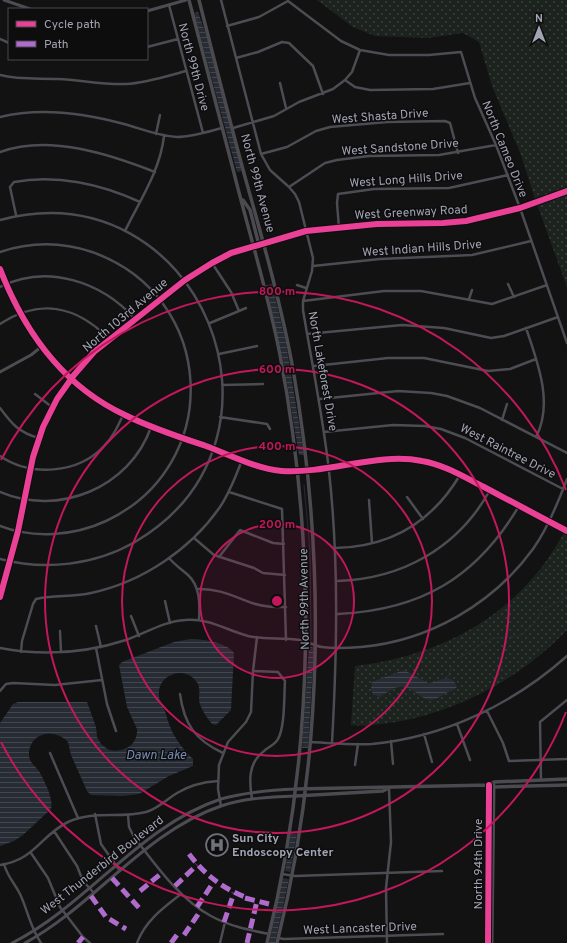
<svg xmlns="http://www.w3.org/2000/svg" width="567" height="943" font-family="Overpass,sans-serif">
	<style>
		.grass { fill: url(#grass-dots) }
		.water { fill: url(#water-rules) }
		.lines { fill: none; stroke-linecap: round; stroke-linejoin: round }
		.stream { stroke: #262b34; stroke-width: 1 }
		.minor { stroke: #4c4c52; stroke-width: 2.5 }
		.tertiary { stroke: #4c4c52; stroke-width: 3 }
		.secondary { stroke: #4a4a4f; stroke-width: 3.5 }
		.quiet { stroke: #b06ccc; stroke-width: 5; stroke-dasharray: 10 5; stroke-linecap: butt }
		.cycleway-casing { stroke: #0d0d0e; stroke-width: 8 }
		.cycleway { stroke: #ea4096; stroke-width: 6 }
		.ring { fill: none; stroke: #c2185b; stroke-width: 2 }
		.labels { text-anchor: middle; stroke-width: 3; stroke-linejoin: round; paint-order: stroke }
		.street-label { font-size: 12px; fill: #a2a4b4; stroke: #0d0d0e }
		.poi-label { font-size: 12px; font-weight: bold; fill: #a2a4b4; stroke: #0d0d0e; text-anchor: start }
		.water-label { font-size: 13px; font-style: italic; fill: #778ab1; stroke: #0d0d0e }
		.centre { fill: #c2185b; stroke: #0d0d0e; stroke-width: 2 }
		.ring-label { font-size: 12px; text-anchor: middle; font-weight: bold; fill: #c2185b; stroke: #0d0d0e; stroke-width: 3; stroke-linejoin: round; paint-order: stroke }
	</style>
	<defs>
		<pattern id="grass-dots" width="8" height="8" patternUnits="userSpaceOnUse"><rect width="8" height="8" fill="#1c231e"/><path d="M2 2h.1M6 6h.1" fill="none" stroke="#3a403c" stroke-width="1.8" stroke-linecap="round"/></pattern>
		<pattern id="water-rules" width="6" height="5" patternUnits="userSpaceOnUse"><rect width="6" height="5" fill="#262b34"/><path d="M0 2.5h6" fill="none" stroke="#42474f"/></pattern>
	</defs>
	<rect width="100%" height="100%" fill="#121213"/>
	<path class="grass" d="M317 0H567V287L535 199 521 155 492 86 479 42 463 33 428 38 375 36 353 27Z
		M567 527V630C521 678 461 710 396 722 381 724 365 727 351 725L355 666C447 655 524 611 567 527Z"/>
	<path class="water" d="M198 12 208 40 242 171 237 172 194 13Z
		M272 284 286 343 304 455H299L283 360 266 285Z
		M190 639C203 639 226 642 234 653L231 710 216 725 212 724C207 718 200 708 199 700 199 692 201 686 195 680 183 666 160 675 159 692 158 698 161 702 163 707 166 712 167 719 169 724 174 738 183 749 193 759V766L169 776 139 794 123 796 91 795 87 791 71 755 68 742C54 727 28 733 29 756 30 763 35 766 39 771 44 780 54 799 51 809L23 835 14 841 0 846V723L13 704 18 702H87L96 727 97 737 101 744 109 750C123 753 138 746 137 729L127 707 119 665 122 662 174 642Z
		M309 646 314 648 308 748H302Z
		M404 670 428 683C438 682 452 671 457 687 453 692 448 691 444 694 423 710 419 687 402 687 393 686 387 693 380 697L373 694 371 689 372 682Z
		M291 833 297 834 290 872 285 871Z
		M283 878 289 879 275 943H269Z"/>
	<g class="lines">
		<path class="stream" d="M304 485 310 551 311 640
			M457 659 493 638 515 637 524 633 534 624 542 609 560 601 567 595
			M447 678 452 667"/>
		<path class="minor" d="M221 0 261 154 270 170 289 187 295 194 299 202 313 258 312 271 303 301V310C312 364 323 417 329 471 339 562 337 652 332 743
			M169 5 203 133
			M227 26 259 17 288 1 341 41 360 50 389 55H429L461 52 475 98 496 145 520 208 567 343
			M0 39 9 43
			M147 47 178 39
			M236 58 258 52 282 42 289 43 313 66 323 94
			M0 75C19 80 39 78 58 79 81 80 103 85 126 84 146 83 167 76 186 71
			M345 80 355 87 370 90 433 89 470 83
			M280 83 286 108
			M0 117C40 107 84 113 124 124 142 129 158 136 177 137 192 137 207 132 222 128
			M233 128 274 116 299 102 333 89 345 80 352 72 360 50
			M156 134 160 115
			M0 152C49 134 109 154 155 172
			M261 154 287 147 316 131 330 127 387 122 445 121 450 123 458 153
			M289 187 325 163 337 160 369 156 439 155 496 145
			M16 215 10 187 14 182C56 174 101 184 140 202
			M0 220C199 167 311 438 135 542 95 565 45 571 0 559
			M339 228 337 203 338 194 374 189 449 188 508 175
			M125 231C140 200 160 171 164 136
			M0 252C30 242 62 242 92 252 217 296 225 465 106 521 74 536 33 539 0 526
			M313 266 380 259 472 255 531 241
			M508 284 514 297
			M297 285 306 288
			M0 287C47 263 102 282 135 319
			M469 299 472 290
			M303 301 384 291H421L492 304 547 285
			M239 311 246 308
			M210 323 239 311 231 292 212 263
			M0 324C40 298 77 306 109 339
			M526 328C537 361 554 403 536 437
			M307 334 402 325 444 328 491 338 504 336 558 317
			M219 354 257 346
			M314 366 388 358H424L488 371 510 369 536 359
			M222 385 263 384
			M35 394 52 407
			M320 399 398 391 431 393 447 396 480 408 567 453
			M0 408C11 423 19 433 39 438
			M220 417 267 424 270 429
			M502 420 507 404
			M324 432 393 425 425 426 441 429 465 438 563 489
			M0 456C31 477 78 474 104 446 113 437 118 426 123 415
			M0 492C58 517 130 488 151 427
			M229 492 282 509 286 640
			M407 497 423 519
			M369 500 372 543
			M194 538 214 555 254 568 263 573 285 575
			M335 548C391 547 432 522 460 475
			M219 557 240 530 273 543 284 544
			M169 558C175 565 181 569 188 575 200 586 200 604 199 620
			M337 581C402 579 458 548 490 490
			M197 589C218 588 233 596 252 603 263 607 274 607 286 607
			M165 601 170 623
			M338 614C421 610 476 578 519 506
			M131 616 139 636
			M96 626 101 647
			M60 631 61 652
			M0 648C42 656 86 653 126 640 146 633 165 621 185 620 209 618 226 630 248 636 265 640 283 637 300 640 308 641 314 646 322 647 335 649 349 648 361 647 429 641 493 604 533 549 548 528 558 503 567 479
			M96 648 107 704 116 731
			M21 652 22 641 33 604 36 599C52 595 74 597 91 593 142 582 190 550 220 507 230 492 236 476 242 460
			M0 691 6 684 13 683 55 685 102 680
			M180 694C184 724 195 740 223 753
			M487 711 503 743 509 761 567 759
			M457 724 470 760
			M424 734 432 762
			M391 741 393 764
			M310 742C331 743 351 745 372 744 445 737 513 704 567 656
			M50 753 78 818
			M355 765 358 744
			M541 780 540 722 567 700
			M252 799C249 781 248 763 264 751 268 747 275 745 278 739 285 727 284 696 285 681L278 672 253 671
			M221 806 218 789 219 765 228 742 246 722 251 712 253 671 257 637
			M95 814 101 844 120 871
			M128 815 129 827 134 837C155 864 180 900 211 916 229 926 249 930 269 934
			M54 831 77 866 83 881 94 893
			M31 853 48 878 60 907 83 937 90 943
			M4 864C8 878 14 882 20 894 28 911 30 927 41 943
			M0 865C35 860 41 835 68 822 94 810 120 819 146 812 158 809 167 799 177 793 190 785 203 782 218 781
			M282 874 295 876 442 871
			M278 938 284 939 443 934
			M137 943C145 921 164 907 181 894
			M220 943 225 922
			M387 943 386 888 391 842 389 788"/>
		<path class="tertiary" d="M4 0 30 9
			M147 11 186 0
			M0 269C24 331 63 386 125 415 151 428 179 437 206 446 230 455 257 469 282 471 328 474 378 452 422 461 445 465 464 477 484 487 512 502 539 516 567 531
			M0 372 31 355 41 347
			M0 597 18 531 33 457 43 427 57 399 74 375 94 352 185 280 212 263 231 253 306 231 377 224 443 223 466 221 520 208 567 191
			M12 943C88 905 139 826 221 799 246 792 271 790 296 789
			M25 943C95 905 144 832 221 806 245 798 270 797 296 796
			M488 943 489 785
			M492 943 494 785"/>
		<path class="secondary" d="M189 0C204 58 219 115 234 173 249 233 268 293 280 355 317 550 315 750 267 943
			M199 0C214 59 229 118 245 177 263 241 281 304 293 369 326 559 324 756 277 943
			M243 200 250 210 259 245
			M489 785 494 782 567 779
			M296 789 489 785 494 787 567 785
			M296 796 383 791 389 788"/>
		<path class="quiet" d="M189 854C204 874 222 888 245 897
			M112 878 140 909
			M175 886 197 865
			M140 891 163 872
			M91 896 106 917 126 929
			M245 898 269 904
			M197 907 215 880
			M224 922 234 893
			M184 935 201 910
			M78 943 83 937
			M171 943 179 932
			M247 943 257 901"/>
		<g class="cycleway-casing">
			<path id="cycleway" d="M0 269C24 331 63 386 125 415 151 428 179 437 206 446 230 455 257 469 282 471 328 474 378 452 422 461 445 465 464 477 484 487 512 502 539 516 567 531
				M0 597 18 531 33 457 43 427 57 399 74 375 94 352 185 280 212 263 231 253 306 231 377 224 443 223 466 221 520 208 567 191
				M488 943 489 785"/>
		</g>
		<use href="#cycleway" class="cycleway"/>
	</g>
	<circle cx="277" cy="601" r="77" fill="#c2185b" fill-opacity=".12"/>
	<g class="ring">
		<circle cx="277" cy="601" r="77"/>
		<circle cx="277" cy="601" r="155"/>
		<circle cx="277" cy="601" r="232"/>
		<path d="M566 712A310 310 0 0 1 1 742M1 460A310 310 0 0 1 566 490"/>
	</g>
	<defs>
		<g id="hospital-ring" transform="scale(1.15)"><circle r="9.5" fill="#0d0d0e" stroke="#70717c" stroke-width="1.5"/><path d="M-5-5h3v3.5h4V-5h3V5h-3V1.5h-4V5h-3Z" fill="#70717c"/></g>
	</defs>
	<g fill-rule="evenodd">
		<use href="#hospital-ring" x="217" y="845"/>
	</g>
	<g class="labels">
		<g class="street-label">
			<text transform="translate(194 67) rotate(75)" y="4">North 99th Drive</text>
			<text transform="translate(380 116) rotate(-4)" y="4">West Shasta Drive</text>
			<text transform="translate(400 147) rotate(-4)" y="4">West Sandstone Drive</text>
			<text transform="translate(505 149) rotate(68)" y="4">North Cameo Drive</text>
			<text transform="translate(406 179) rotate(-4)" y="4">West Long Hills Drive</text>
			<text transform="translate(258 183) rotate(75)" y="4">North 99th Avenue</text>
			<text transform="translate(411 212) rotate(-3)" y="4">West Greenway Road</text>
			<text transform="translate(422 248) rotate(-4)" y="4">West Indian Hills Drive</text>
			<text transform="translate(125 315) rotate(-40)" y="4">North 103rd Avenue</text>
			<text transform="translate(323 371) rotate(80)" y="4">North Lakeforest Drive</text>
			<text transform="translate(508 451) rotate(27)" y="4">West Raintree Drive</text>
			<text transform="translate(304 599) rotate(-91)" y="4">North 99th Avenue</text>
			<text transform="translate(478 864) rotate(-90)" y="4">North 94th Drive</text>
			<text transform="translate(102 865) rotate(-38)" y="4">West Thunderbird Boulevard</text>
			<text transform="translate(360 928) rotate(-2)" y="4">West Lancaster Drive</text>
		</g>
		<g class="poi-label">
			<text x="232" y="842">Sun City<tspan x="232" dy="14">Endoscopy Center</tspan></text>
		</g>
		<g class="water-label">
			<text x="156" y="759">Dawn Lake</text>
		</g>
	</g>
	<circle cx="277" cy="601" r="6" class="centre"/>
	<g class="ring-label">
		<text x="277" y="295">800 m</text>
		<text x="277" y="373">600 m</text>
		<text x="277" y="450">400 m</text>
		<text x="277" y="528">200 m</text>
	</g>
	<rect x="8" y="8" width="140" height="52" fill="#0d0d0e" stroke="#494950"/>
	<rect x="16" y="21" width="20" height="6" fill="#ea4096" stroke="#494950"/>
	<text x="44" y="28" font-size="12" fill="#a2a4b4">Cycle path</text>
	<rect x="16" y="41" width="20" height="6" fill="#b06ccc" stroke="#494950"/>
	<text x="44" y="48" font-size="12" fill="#a2a4b4">Path</text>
	<g transform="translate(539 28)" stroke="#0d0d0e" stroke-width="3" paint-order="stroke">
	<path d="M0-3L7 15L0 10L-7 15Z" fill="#a2a4b4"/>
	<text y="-6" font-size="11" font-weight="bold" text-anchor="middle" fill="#a2a4b4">N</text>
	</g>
</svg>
